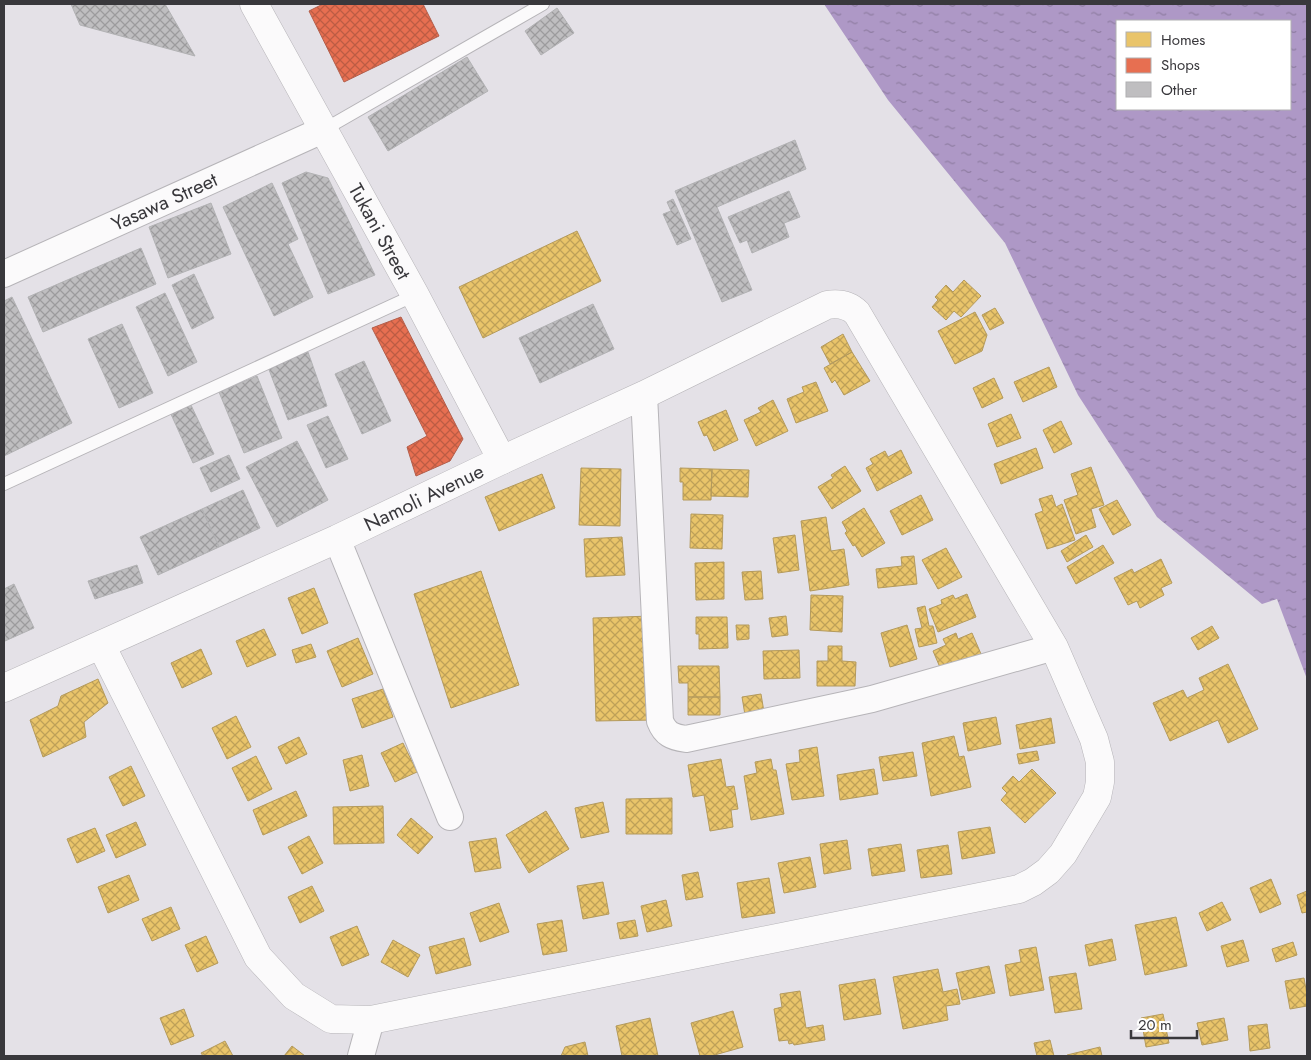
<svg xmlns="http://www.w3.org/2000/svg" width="1311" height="1060" font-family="Jost,sans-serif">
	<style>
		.water { fill: url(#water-ripples); fill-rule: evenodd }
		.homes { fill: url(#homes-cross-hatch); stroke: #b49a5c }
		.shops { fill: url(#shops-cross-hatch); stroke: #b35e4b }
		.building { fill: url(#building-cross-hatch); stroke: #b2b2b4 }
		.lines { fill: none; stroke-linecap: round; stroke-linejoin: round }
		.service-casing { stroke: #b6b4b8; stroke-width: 14 }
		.minor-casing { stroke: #b6b4b8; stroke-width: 28 }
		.tertiary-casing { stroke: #b6b4b8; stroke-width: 29 }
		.service { stroke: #fbfafb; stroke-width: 12 }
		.minor { stroke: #fbfafb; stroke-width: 26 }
		.tertiary { stroke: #fbfafb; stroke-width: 28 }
		.labels { text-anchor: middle; stroke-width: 5; stroke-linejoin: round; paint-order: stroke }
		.street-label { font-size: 20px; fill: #39383c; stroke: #fff }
	</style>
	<defs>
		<pattern id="water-ripples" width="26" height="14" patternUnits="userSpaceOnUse" patternTransform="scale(1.25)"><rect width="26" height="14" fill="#ae98c6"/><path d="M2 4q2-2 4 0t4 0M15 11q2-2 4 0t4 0" fill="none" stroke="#8f7da2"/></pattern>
		<pattern id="homes-cross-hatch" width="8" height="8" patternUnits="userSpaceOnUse" patternTransform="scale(1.25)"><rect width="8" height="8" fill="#e9c46a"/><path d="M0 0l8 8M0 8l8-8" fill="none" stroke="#bea058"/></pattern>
		<pattern id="shops-cross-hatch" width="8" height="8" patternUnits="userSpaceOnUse" patternTransform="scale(1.25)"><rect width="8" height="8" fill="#e76f51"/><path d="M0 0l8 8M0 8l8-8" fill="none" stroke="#bc5c44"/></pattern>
		<pattern id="building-cross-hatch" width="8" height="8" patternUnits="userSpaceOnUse" patternTransform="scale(1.25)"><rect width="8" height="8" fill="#bfbec0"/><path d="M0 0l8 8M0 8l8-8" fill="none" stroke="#9c9b9d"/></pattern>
	</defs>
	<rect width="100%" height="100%" fill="#e4e1e7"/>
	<path class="water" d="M824 4H1307V679L1277 599 1262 604 1157 517 1078 395 1005 243 888 100ZM1117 21H1290V109H1117Z"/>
	<path class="homes" d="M577 231 601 281 483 338 459 287Z
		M964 280 981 296 961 317 954 311 946 320 932 307 938 300 935 297 946 285 953 292Z
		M995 308 1004 323 990 330 982 315Z
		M975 312 987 335 982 351 955 364 938 331Z
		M843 334 852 352 830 364 821 347Z
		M852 352 870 381 844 395 835 380 832 383 824 368Z
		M1049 367 1057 387 1023 402 1014 382Z
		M994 378 1003 398 982 408 973 388Z
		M816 382 828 411 796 423 787 399 804 392 802 387Z
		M773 400 788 431 756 446 744 420 761 412 758 408Z
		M726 410 738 440 714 451 707 435 704 436 698 422Z
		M1011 414 1021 438 997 447 988 424Z
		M1061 421 1072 444 1054 453 1043 430Z
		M1036 448 1043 468 1001 484 994 464Z
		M901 450 912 473 877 491 866 468 873 464 870 459 885 451 888 457Z
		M845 466 861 491 832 509 818 487 833 478 831 475Z
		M1091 467 1104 505 1091 509 1096 527 1076 534 1064 500 1078 495 1071 474Z
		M581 468 621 469 620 526 579 525Z
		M680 468 712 469 711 500H683V482H680Z
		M712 469 749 470 748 497 711 496Z
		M542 474 555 508 499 531 485 497Z
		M921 495 933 520 902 535 890 511Z
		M1052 495 1056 507 1062 504 1075 540 1047 549 1035 514 1043 511 1039 499Z
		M1117 500 1131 525 1113 535 1099 509Z
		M864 508 885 543 862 557 855 545 853 546 845 533 847 531 842 522Z
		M691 514 723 515 722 549 690 548Z
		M826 517 831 551 844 549 849 585 810 591 801 521Z
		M795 535 799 570 778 573 773 538Z
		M1086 535 1093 547 1067 562 1061 551Z
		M622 537 625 575 586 577 584 539Z
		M1103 545 1114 563 1076 584 1067 567Z
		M946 548 962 577 938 589 922 560Z
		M914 556 917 584 878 588 876 569 902 566 901 557Z
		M1161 559 1172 583 1161 588 1164 595 1140 608 1137 601 1128 605 1114 578 1132 569 1134 573Z
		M724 562V599L696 600 695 563Z
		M481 571 519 685 451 708 414 594Z
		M761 571 763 599 745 600 742 572Z
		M314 588 328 623 302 634 288 598Z
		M967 594 976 617 938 632 929 609 942 604 941 600 953 595 955 599Z
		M811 595 843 596 842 632 810 630Z
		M925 606 929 626H933L937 643 919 647 915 629 922 628 917 608Z
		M651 616 654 720 596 721 593 618Z
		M786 616 788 635 772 637 769 618Z
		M696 617H727L728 648 699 649V634H696Z
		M736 625H749V639L737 640Z
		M907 625 917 659 890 667 881 633Z
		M1212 626 1219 638 1198 650 1191 638Z
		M264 629 276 655 247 667 236 641Z
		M956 633 958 639 972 633 981 654 942 672 933 651 946 645 943 639Z
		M358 638 373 674 342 687 327 651Z
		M311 644 316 657 296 663 292 650Z
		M828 646H842V661L856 662 855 686H817V661H828Z
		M201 649 212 674 182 688 171 663Z
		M799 650 800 678 764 679 763 651Z
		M1228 664 1258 729 1228 743 1218 720 1170 741 1153 703 1183 690 1187 698 1204 690 1199 678Z
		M678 666H719L720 697H688V683H679Z
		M98 679 108 703 84 722 86 737 43 757 30 720 58 706 61 696Z
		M383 689 393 717 362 728 352 699Z
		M761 694 764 712 745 715 742 697Z
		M688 697H720V715H688Z
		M236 716 251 747 227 759 212 728Z
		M996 717 1001 744 968 751 963 723Z
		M1051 718 1055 743 1020 749 1016 725Z
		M954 736 959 757 964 756 971 787 931 796 922 743Z
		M299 737 307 754 286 764 278 747Z
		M403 743 417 772 395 782 381 753Z
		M817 747 824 796 792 800 786 764 800 762 799 750Z
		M1037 751 1039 760 1019 764 1017 754Z
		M913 752 917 776 883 781 879 757Z
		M362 755 369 786 350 791 343 760Z
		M256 756 272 789 248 801 232 768Z
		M721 759 726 787 734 786 738 809 731 810 733 827 710 831 704 795 693 797 688 765Z
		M771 759 773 770H776L784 814 751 820 744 776 757 773 755 762Z
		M131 766 145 796 123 806 109 777Z
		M874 769 878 794 840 800 837 775Z
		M1032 769 1056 793 1025 823 1001 800 1007 793 1002 788 1013 776 1019 782Z
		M296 791 307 816 263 835 253 810Z
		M672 798V834H626V799Z
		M603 802 609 832 581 838 575 808Z
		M383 806 384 843 334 844 333 807Z
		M546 811 569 849 529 873 506 835Z
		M411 818 433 837 418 854 397 835Z
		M136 822 146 845 116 858 106 835Z
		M990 827 995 853 962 859 958 832Z
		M95 828 105 851 77 863 67 839Z
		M309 836 323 863 302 874 288 847Z
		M496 838 501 868 475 872 469 842Z
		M847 840 851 869 824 874 820 844Z
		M901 844 905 871 872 876 868 849Z
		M948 845 952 874 921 878 917 850Z
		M810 857 816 887 784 893 778 863Z
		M698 872 703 897 686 900 682 875Z
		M129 875 139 900 108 913 98 887Z
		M769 878 775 913 742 918 737 883Z
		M1271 879 1281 904 1260 913 1250 888Z
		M603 882 609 914 583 919 577 886Z
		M312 886 324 911 300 923 288 897Z
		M1307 891V912L1302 913 1297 895Z
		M666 900 672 926 647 932 641 906Z
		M1222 902 1231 920 1207 931 1199 913Z
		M499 903 509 932 480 942 470 913Z
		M171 907 180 929 152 941 142 919Z
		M1176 917 1187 966 1145 975 1135 925Z
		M562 920 567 951 543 955 537 924Z
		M635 920 638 936 620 939 617 923Z
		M357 926 369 955 342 966 330 937Z
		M206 936 218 963 197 972 185 945Z
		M464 938 471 965 436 974 429 947Z
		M1112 939 1116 960 1089 966 1085 945Z
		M393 940 420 955 408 977 381 962Z
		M1243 940 1249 961 1227 967 1221 946Z
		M1293 942 1297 955 1276 962 1272 949Z
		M1036 947 1044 990 1010 996 1005 965 1021 962 1019 950Z
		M989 966 995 993 962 1000 956 973Z
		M938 969 943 992 957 989 960 1004 946 1006 948 1020 903 1029 893 977Z
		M1076 973 1082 1009 1055 1013 1049 977Z
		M1304 978 1307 995V1006L1290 1009 1285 981Z
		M875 979 881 1014 844 1020 839 985Z
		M800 991 806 1028 823 1025 825 1040 794 1045 793 1043 789 1044 788 1040 779 1041 774 1009 782 1007 780 994Z
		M184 1009 194 1036 171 1045 160 1018Z
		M733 1011 743 1047 711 1056H700L691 1023Z
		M1163 1014 1169 1043 1146 1047 1141 1018Z
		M650 1018 658 1056H622L616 1026Z
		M1224 1018 1228 1040 1202 1045 1197 1023Z
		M1267 1024 1270 1048 1250 1051 1248 1026Z
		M1050 1040 1054 1056H1037L1034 1043Z
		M225 1041 233 1056H203L201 1053Z
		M585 1042 588 1056H561L565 1047Z
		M292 1046 305 1056H284Z
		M1100 1047 1102 1056H1068L1067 1055Z"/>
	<path class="shops" d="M323 4H423L439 36 344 82 309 11Z
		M401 317 463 439 450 461 416 476 407 447 427 436 372 328Z"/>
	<path class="building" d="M71 4H165L195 56 80 25Z
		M557 8 574 33 541 55 525 31Z
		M467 57 488 91 388 151 368 117Z
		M795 140 806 169 717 207 752 290 722 302 675 191Z
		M306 172 328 178 375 275 328 294 282 183Z
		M272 183 298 239 288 244 313 297 274 316 223 207Z
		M789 191 800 217 784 223 789 237 752 253 747 240 740 243 728 217Z
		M673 199 691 239 677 245 663 214 671 211 667 202Z
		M211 203 231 254 168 278 149 227Z
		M141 248 156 284 43 332 28 297Z
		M194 274 214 318 192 329 172 285Z
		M165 293 197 362 168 376 136 307Z
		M12 297 72 423 4 456V301Z
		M593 304 614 349 540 383 519 338Z
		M122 324 153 393 119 408 88 339Z
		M308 352 327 406 288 420 268 367Z
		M364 361 391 421 362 434 335 374Z
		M257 376 282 438 244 453 219 392Z
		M190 403 214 454 193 463 170 412Z
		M328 416 348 459 326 468 307 425Z
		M297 441 328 500 277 527 246 467Z
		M229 455 240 479 211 492 200 468Z
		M243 490 260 528 219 547 202 509Z
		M202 509 219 547 158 575 140 537Z
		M137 565 143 583 95 599 88 581Z
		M14 584 34 628 5 641 4 637V589Z"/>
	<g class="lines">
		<g class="service-casing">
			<path id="service" d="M325 129 543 4
				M4 484 415 295"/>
		</g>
		<g class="minor-casing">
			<g id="minor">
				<path id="s1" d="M4 274 325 129"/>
				<path d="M644 395 660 721C665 734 672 737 686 739L872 699 1054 647"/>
				<path d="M337 539 450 817"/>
				<path d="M361 1056 371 1020"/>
			</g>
		</g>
		<g class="tertiary-casing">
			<g id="tertiary">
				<path id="s2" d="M254 4 415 295 502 460"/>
				<path id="s3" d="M4 688 337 539 502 460 644 395 827 305C839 303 849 305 857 313L1054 647 1094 739 1100 762V782L1097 797 1063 854 1048 871 1033 882 1019 889 371 1020 331 1019 294 996 258 957 101 645"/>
			</g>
		</g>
		<use href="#service" class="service"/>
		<use href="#minor" class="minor"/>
		<use href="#tertiary" class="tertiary"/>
	</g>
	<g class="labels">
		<g class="street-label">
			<text dy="7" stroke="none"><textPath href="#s1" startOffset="176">Yasawa Street</textPath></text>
			<text dy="7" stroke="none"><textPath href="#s2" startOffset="260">Tukani Street</textPath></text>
			<text dy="7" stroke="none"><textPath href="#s3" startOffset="461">Namoli Avenue</textPath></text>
		</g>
	</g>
	<rect width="1311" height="1060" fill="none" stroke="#39383c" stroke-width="10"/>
	<rect x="1116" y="20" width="175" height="90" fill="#ffffff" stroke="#b0afb1"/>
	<rect x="1126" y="32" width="25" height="15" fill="#e9c46a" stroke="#b0afb1"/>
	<text x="1161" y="45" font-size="15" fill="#39383c">Homes</text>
	<rect x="1126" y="58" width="25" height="15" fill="#e76f51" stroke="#b0afb1"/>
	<text x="1161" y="70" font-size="15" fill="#39383c">Shops</text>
	<rect x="1126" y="82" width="25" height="15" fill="#bfbec0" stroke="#b0afb1"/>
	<text x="1161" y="95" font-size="15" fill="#39383c">Other</text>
	<path d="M1131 1030v8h66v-8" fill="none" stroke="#39383c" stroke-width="2.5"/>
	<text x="1138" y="1030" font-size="15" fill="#39383c" stroke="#ffffff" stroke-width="4" paint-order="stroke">20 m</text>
</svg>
